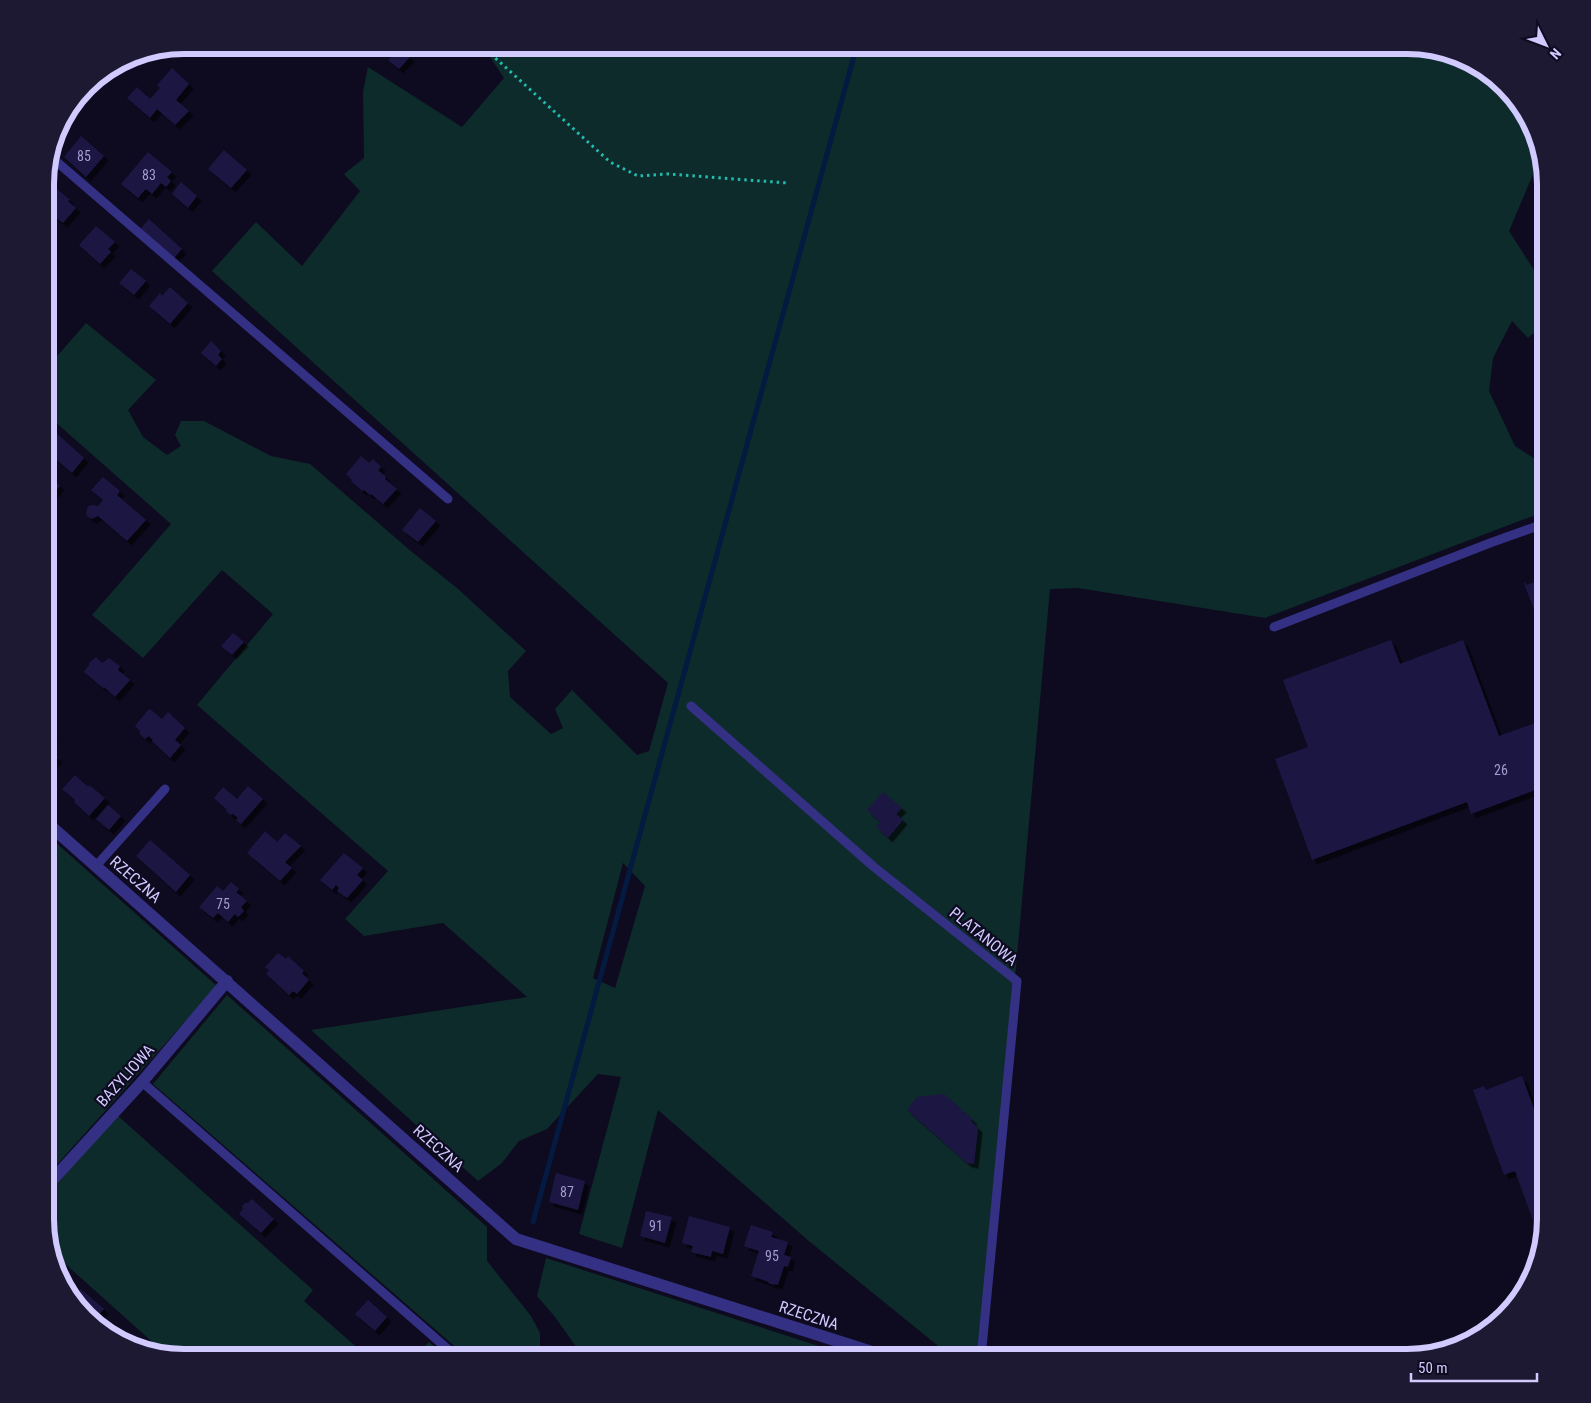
<svg xmlns="http://www.w3.org/2000/svg" width="1591" height="1403" font-family="'Roboto Condensed',sans-serif">
	<style>
		.green { fill: #0d2b2a; fill-rule: evenodd }
		.lines { fill: none; stroke-linecap: round; stroke-linejoin: round }
		.stream { stroke: #041a40; stroke-width: 5 }
		.building { fill: #1e1543; filter: url(#shadow) }
		.path { stroke: #21bcb2; stroke-width: 3; stroke-dasharray: 2.5 4; stroke-linecap: butt }
		.service { stroke: #343084; stroke-width: 9 }
		.minor { stroke: #343084; stroke-width: 12 }
		.labels { text-anchor: middle; stroke-width: 4.5; stroke-linejoin: round; paint-order: stroke }
		.number-label { font-size: 14px; fill: #a49dd0 }
		.street-label { font-size: 16px; fill: #d0caff; stroke: #0e0a20 }
		.rim { fill: none; stroke: #d0caff; stroke-width: 6 }
	</style>
	<defs>
		<filter id="shadow"><feDropShadow dx="4.5" dy="4.5" stdDeviation="0" flood-color="#0009"/></filter>
	</defs>
	<rect width="100%" height="100%" fill="#0e0a20"/>
	<path class="green" d="M482 45H1408L1461 56 1505 85 1535 130 1543 168 1534 172 1509 231 1541 281 1546 279V323L1528 338 1512 321 1493 358 1489 391 1515 446 1546 466V511L1265 618 1078 588 1050 589 995 1201 978 1358H953L810 1242 658 1110 622 1248 579 1234 621 1077 598 1074 547 1129 519 1141 502 1163 478 1181 311 1030 527 997 443 923 364 936 345 919 388 871 197 705 273 614 222 570 143 658 92 615 171 524 45 413V370L86 323 156 380 128 410 143 437 167 455 181 446 175 435 181 421H204L271 456 310 464 412 552 457 588 526 651 508 671 510 697 551 734 563 728 555 709 572 690 637 755 649 751 668 683 212 271 256 222 302 266 360 191 344 174 364 158 363 92 368 67 462 127 504 78ZM623 863 645 886 615 988 593 978Z
		M45 833 217 986 45 1178Z
		M227 995 487 1227V1261L531 1316 540 1333V1349L537 1358H468L153 1084Z
		M117 1115 313 1290 304 1301 369 1358H183L155 1352 159 1348 52 1252 45 1228V1197Z
		M546 1258 856 1358H584L555 1317 537 1296Z
		M429 1342 447 1358H413Z"/>
	<g class="lines">
		<path class="stream" d="M533 1222 857 45"/>
	</g>
	<path class="building" d="M399 48 410 57 399 69 388 60Z
		M172 68 189 84 176 100 189 111 175 125 157 109 150 118 127 98 137 87 150 99 160 88 157 85Z
		M81 136 104 156 86 177 64 157Z
		M224 150 247 170 231 188 208 169Z
		M148 152 172 172 167 177 171 181 166 187 161 183 152 194 146 189 138 198 121 184Z
		M181 182 197 196 188 208 172 194Z
		M50 183 70 200 68 201 76 208 63 223 45 210V189Z
		M149 219 182 249 174 258 140 229Z
		M96 226 115 242 108 249 111 252 100 264 79 245Z
		M131 269 146 281 134 295 119 283Z
		M170 287 188 303 170 324 149 306 160 293 162 296Z
		M211 341 221 351 218 355 222 359 216 366 201 353Z
		M54 431 84 458 72 473 45 450V442Z
		M361 456 369 463 373 459 381 467 378 470 386 477 385 479 397 489 383 504 371 494 370 495 364 490 362 491 351 481 352 480 346 474Z
		M45 472 60 486 45 503Z
		M103 477 120 491 117 495 146 520 127 541 98 516 92 519 87 516 86 513 88 506 93 505 98 506 103 500 91 490Z
		M420 508 436 521 418 542 402 530Z
		M1546 578V642L1524 583H1526L1527 585Z
		M233 633 244 642 232 655 221 646Z
		M1391 640 1400 664 1463 640 1499 736 1546 719V786L1471 814 1467 802 1312 860 1275 759 1308 747 1283 680Z
		M96 657 102 663 109 658 120 666 118 670 130 680 115 697 104 687 103 688 84 672 89 665V663Z
		M150 709 162 719 168 712 185 728 175 740 181 745 170 758 152 741 153 740 149 736 145 739 139 733 140 731 135 726 148 710Z
		M45 731 54 739 46 747 58 758 45 772Z
		M75 775 88 787 89 785 105 798 89 816 74 802 75 800 62 789Z
		M248 786 263 799 241 824 236 820 238 818 233 814 231 815 226 811 227 810 214 798 223 787 237 799Z
		M883 792 902 808 896 814 903 820 888 838 876 827 880 822 867 810Z
		M108 805 121 816 109 830 96 819Z
		M265 831 277 842 285 833 301 846 285 862 292 868 280 881 247 853Z
		M150 840 190 875 176 892 136 856Z
		M344 853 363 868 357 875 363 880 347 898 337 891 339 888 336 885 332 890 320 880Z
		M231 882 239 889 236 892 247 901 241 907 244 911 238 917 235 914 228 922 218 913 213 918 199 907 217 886 223 891Z
		M278 953 286 959 288 956 304 971 302 973 309 980 297 994 293 991 289 995 266 974 269 970 265 967Z
		M1522 1076 1546 1142V1228L1545 1231 1538 1234 1515 1171 1504 1175 1473 1090 1484 1086 1486 1090Z
		M944 1094 973 1120 971 1121 978 1128 974 1164 967 1163 907 1110 917 1097Z
		M556 1173 585 1181 578 1210 549 1202Z
		M252 1199 274 1219 261 1233 239 1214 243 1209 242 1206 245 1203H248Z
		M646 1211 672 1217 665 1243 640 1236Z
		M689 1216 730 1227 723 1254 712 1251 711 1257 691 1252 693 1246 682 1243Z
		M751 1225 773 1232 771 1237 788 1242 784 1255 791 1257 788 1267 784 1266 778 1285 774 1284V1285L768 1283 769 1282 751 1276 759 1251 744 1246Z
		M81 1289 104 1309 92 1322 86 1318 72 1299Z
		M368 1300 387 1317 375 1331 355 1314Z"/>
	<g class="lines">
		<path class="path" d="M481 45 610 162 638 176 668 174 788 183"/>
		<path class="service" d="M50 156 448 499
			M1274 627 1490 543 1546 523
			M691 706 874 867 1017 981 981 1358
			M96 866 165 789
			M142 1082 458 1358
			M377 1357 379 1358"/>
		<path class="minor" d="M45 821 516 1239 891 1358
			M45 1188 142 1082 227 981"/>
	</g>
	<g class="labels">
		<g class="number-label">
			<text x="84" y="161">85</text>
			<text x="149" y="180">83</text>
			<text x="1501" y="775">26</text>
			<text x="223" y="909">75</text>
			<text x="567" y="1197">87</text>
			<text x="656" y="1231">91</text>
			<text x="772" y="1261">95</text>
		</g>
		<g class="street-label">
			<text transform="translate(136 879) rotate(41)" y="6">RZECZNA</text>
			<text transform="translate(984 936) rotate(39)" y="6">PLATANOWA</text>
			<text transform="translate(125 1075) rotate(-48)" y="6">BAZYLIOWA</text>
			<text transform="translate(439 1148) rotate(42)" y="6">RZECZNA</text>
			<text transform="translate(809 1315) rotate(18)" y="6">RZECZNA</text>
		</g>
	</g>
	<path d="M0 0H1591V1403H0ZM184 54H1407A130 130 0 0 1 1537 184V1219A130 130 0 0 1 1407 1349H184A130 130 0 0 1 54 1219V184A130 130 0 0 1 184 54Z" fill="#1e1932" fill-rule="evenodd"/>
	<path class="rim" d="M184 54H1407A130 130 0 0 1 1537 184V1219A130 130 0 0 1 1407 1349H184A130 130 0 0 1 54 1219V184A130 130 0 0 1 184 54Z"/>
	<g transform="translate(1546 45) rotate(132)" stroke="#0e0a20" stroke-width="4" paint-order="stroke">
	<path d="M0-4L9 19L0 12L-9 19Z" fill="#d0caff"/>
	<text y="-8" font-size="14" font-weight="bold" text-anchor="middle" fill="#d0caff">N</text>
	</g>
	<path d="M1411 1373v8h126v-8" fill="none" stroke="#d0caff" stroke-width="2.5"/>
	<text x="1418" y="1373" font-size="15" fill="#d0caff" stroke="#0e0a20" stroke-width="4" paint-order="stroke">50 m</text>
</svg>
